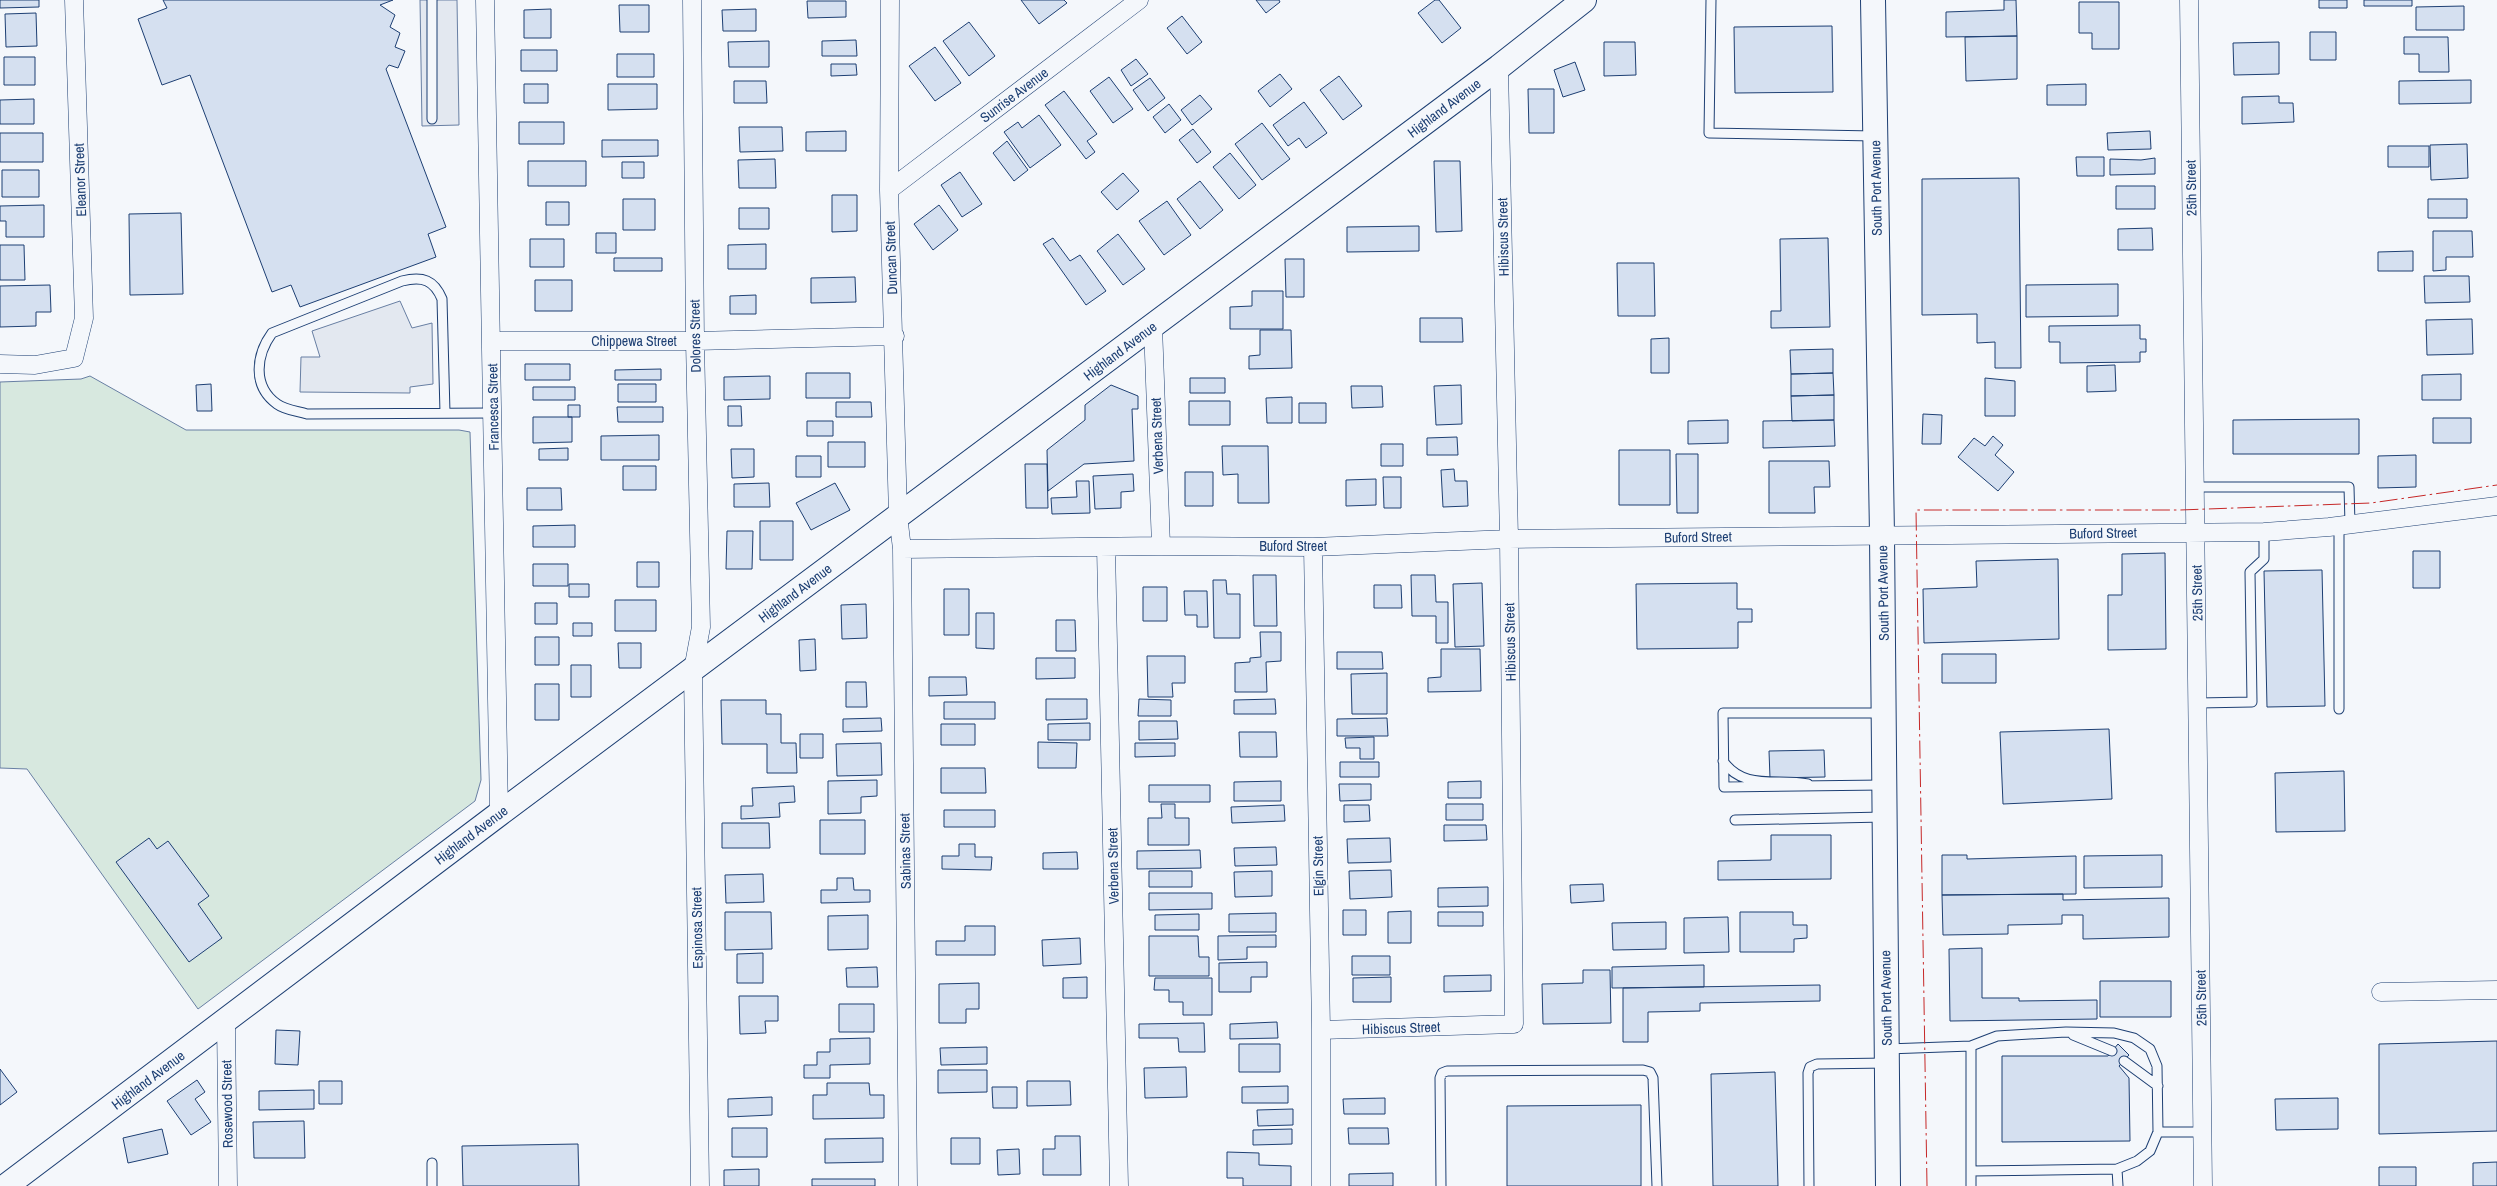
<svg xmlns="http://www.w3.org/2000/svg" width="2497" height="1186" font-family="'Archivo Narrow',sans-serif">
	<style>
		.green { fill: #d7e8df; stroke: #687fa3 }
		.parking { fill: #e3e8f0; stroke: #687fa3 }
		.building { fill: #d5e0f0; stroke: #1d3f73 }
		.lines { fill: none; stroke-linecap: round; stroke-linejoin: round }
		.lane-casing { stroke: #1d3f73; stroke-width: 11 }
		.street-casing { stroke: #1d3f73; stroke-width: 19 }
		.secondary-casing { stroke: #1d3f73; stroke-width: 26 }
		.lane { stroke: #f4f7fb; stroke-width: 9 }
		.street { stroke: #f4f7fb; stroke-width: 18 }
		.secondary { stroke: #f4f7fb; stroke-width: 24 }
		.power { stroke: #c62828; stroke-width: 1; stroke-dasharray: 18 4 2.5 4; stroke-linecap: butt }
		.labels { text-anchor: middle; stroke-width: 4; stroke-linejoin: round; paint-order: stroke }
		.street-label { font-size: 14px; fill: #1d3f73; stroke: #f4f7fb }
	</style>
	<rect width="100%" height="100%" fill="#f4f7fb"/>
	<path class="green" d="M90 376 186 430H459L470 432 481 780 475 801 198 1009 27 769 0 768V382L81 379Z"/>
	<path class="parking" d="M420 0H457L459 125 422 126Z
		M400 301 412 328 432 323 433 384 410 387V393L300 392 301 357H320L312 331Z"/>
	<path class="building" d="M0 0H39V7L0 8Z
		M163 0H393L380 5 395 15 390 27 400 33 395 47 405 51 398 68 389 65 386 69 446 227 428 234 436 257 300 307 291 285 272 292 190 75 162 85 138 19 167 8Z
		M1021 0H1064L1067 3 1039 24Z
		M1256 0H1279L1280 2 1266 13Z
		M1435 0H1439L1461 28 1442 43 1418 13Z
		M2004 0H2016L2017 36 1946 37V12L2004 10Z
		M2319 0H2347V8H2319Z
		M2364 0H2412V6H2364Z
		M807 1H846V17L808 18Z
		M2079 2H2119V49H2092V33H2079Z
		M619 5H649V32H620Z
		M2464 6V30H2416V7Z
		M551 9V38H524V10Z
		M756 9V31H723L722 10Z
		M36 13 37 46 6 47 5 14Z
		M1182 16 1202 42 1187 54 1167 28Z
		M969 22 995 56 969 76 943 41Z
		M1832 26 1833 92 1735 93 1734 27Z
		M2310 32H2336V60H2310Z
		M2017 36V79L1966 81 1965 37Z
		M2404 37H2448L2449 72H2419V54H2404Z
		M856 40 857 56H822V41Z
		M769 41V67H729L728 42Z
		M1604 42H1635L1636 75 1604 76Z
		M2279 42V74L2234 75 2233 43Z
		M935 47 961 83 935 101 909 66Z
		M521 50H557V71H521Z
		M617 54H654V77H617Z
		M4 57H35V85H4Z
		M1136 59 1148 74 1131 86 1121 70Z
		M1575 62 1585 90 1563 97 1554 70Z
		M831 64H856L857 75 831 76Z
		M1280 74 1292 89 1270 107 1258 91Z
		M1339 76 1362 106 1343 120 1320 90Z
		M1109 77 1133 109 1113 123 1090 91Z
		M1150 78 1165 98 1148 111 1133 90Z
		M2471 80V103L2399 104V81Z
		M734 81H766L767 103H734Z
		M524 84H548V103H524Z
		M608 84H657V109L608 110Z
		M2086 84V105H2047V85Z
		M1528 89H1554V133H1529Z
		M1064 91 1097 134 1087 141 1095 152 1086 159 1045 105Z
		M1200 95 1212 109 1192 125 1181 110Z
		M2279 96V103H2293L2294 122 2242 124V97Z
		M34 99V124H0V100Z
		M1304 102 1327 133 1306 148 1299 138 1288 146 1273 125Z
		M1169 104 1181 120 1165 133 1153 117Z
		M1039 115 1061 145 1030 168 1004 132 1018 122 1022 128Z
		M519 122H564V144H519Z
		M1262 123 1290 159 1262 180 1235 144Z
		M739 127H782L783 151 740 152Z
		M1193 129 1211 152 1197 163 1179 140Z
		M846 131V151H806V132Z
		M2150 131 2151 149 2108 150 2107 133Z
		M0 133H43V162H0Z
		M602 140H658V156L602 157Z
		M1007 141 1028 170 1014 181 993 153Z
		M2467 144 2468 178 2431 180 2430 145Z
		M2388 146H2429V167H2388Z
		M1230 153 1256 185 1239 199 1213 167Z
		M2076 157H2104V176H2077Z
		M2155 158V174L2110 175V159L2141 160Z
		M775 159 776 188H739L738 160Z
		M528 161H586V186H528Z
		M1434 161H1460L1462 231 1436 232Z
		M622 162H644V178H622Z
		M2 170H39V197H2Z
		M960 172 982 204 962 217 941 185Z
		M1123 173 1139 191 1117 210 1101 192Z
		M2019 178 2021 368H1995V342L1977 343V314L1922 315V179Z
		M1200 181 1223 210 1200 229 1177 199Z
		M2116 186H2155V209H2116Z
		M832 195H857V231L832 232Z
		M623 199H655V230H623Z
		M2428 199H2467V218H2428Z
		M1167 201 1191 235 1164 255 1139 221Z
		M546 202H569V225H546Z
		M44 205V237H6V221H0V206Z
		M939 205 958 230 933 250 914 224Z
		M739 208H769V229H739Z
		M181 213 183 294 130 295 129 214Z
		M1419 226V251L1347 252V227Z
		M2152 228 2153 250H2118V229Z
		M2433 231H2472L2473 257H2446V270L2433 271Z
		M596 233H616V253H596Z
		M1118 234 1145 269 1123 285 1097 251Z
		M1053 238 1070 261 1080 255 1106 291 1086 305 1043 244Z
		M1828 238 1830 327 1771 328V311H1781L1780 239Z
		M530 239H564V267H530Z
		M766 244V269H728V245Z
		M0 245H24L25 280H0Z
		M2413 251V271H2378V252Z
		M614 258H662V271H614Z
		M1285 259H1304V297H1286Z
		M1617 263H1654L1655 316H1618Z
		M2424 276H2469L2470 302 2425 303Z
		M855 277 856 302 811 303V278Z
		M535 280H572V311H535Z
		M2118 284V316L2026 317V285Z
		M50 285 51 312H36V326L0 327V286Z
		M1252 291H1283V329H1230V307L1252 306Z
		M756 295V314H730V296Z
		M1420 318H1462L1463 342H1420Z
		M2472 319 2473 354 2427 355 2426 320Z
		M2140 325V339H2146V352H2140V362L2060 363V342H2049V326Z
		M1260 330H1291L1292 368 1249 369V356L1260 355Z
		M1669 338V373H1651V339Z
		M1833 349V373L1791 374 1790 350Z
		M525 364H570V380H525Z
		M2115 365 2116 391 2087 392V366Z
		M661 369V380H615V370Z
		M806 373H850V398H806Z
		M1833 373 1834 395 1791 396V374Z
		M2461 374V400H2422V375Z
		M770 376V399L724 400V377Z
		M1190 378H1225V393H1190Z
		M1985 378 2015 381V416H1985Z
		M211 384 212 411H197L196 385Z
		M618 384H656V402H618Z
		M1111 385 1138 396V409H1132L1134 461 1084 464 1048 491 1047 450 1085 420V405Z
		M1461 385 1462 424 1436 425 1434 386Z
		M1351 386H1382L1383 407 1352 408Z
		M533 387H575V400H533Z
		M1834 395V420L1792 421 1791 396Z
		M1292 397V423H1267L1266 398Z
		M1189 401H1230V425H1189Z
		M836 402H871L872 417H836Z
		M1299 403H1326V423H1299Z
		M568 405H580V417H568Z
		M728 406H741L742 426H728Z
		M617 407H663V422H618Z
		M1923 414 1942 415 1941 444H1922Z
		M533 417H572V442L533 443Z
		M2433 418H2471V443H2433Z
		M2359 419V454H2233V420Z
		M1728 420V443L1688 444V421Z
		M1834 420 1835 446 1763 448V421Z
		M807 421H833V436H807Z
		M659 435V460H601V436Z
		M1993 436 2003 445 1995 455 2014 472 1998 491 1958 457 1974 438 1985 446Z
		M1457 437 1458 455H1427V438Z
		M828 442H865V467H828Z
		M1381 444H1403V466H1381Z
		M1222 446H1268L1269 503H1238V474L1223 475Z
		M568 448V460H539V449Z
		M731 449H754V477L732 478Z
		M1619 450H1670V505H1619Z
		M1676 454H1698V513H1677Z
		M2416 455V487L2378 488V456Z
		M796 456H821V477H796Z
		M1769 461H1829L1830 487H1814L1815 513H1769Z
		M1025 464H1047L1048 508H1026Z
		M623 466H656V490H623Z
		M1454 469 1455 481H1467L1468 506 1443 507 1441 470Z
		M1185 472H1213V506H1185Z
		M1133 474 1134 491 1121 492V508L1095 509 1093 476Z
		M1383 477H1401V508H1384Z
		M1376 479V505L1346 506V480Z
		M1076 481H1089L1090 513 1052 514 1051 498 1077 497Z
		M769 483 770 507H734V484Z
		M835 483 850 510 811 530 796 503Z
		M527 488H561L562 510H527Z
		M760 521H793V560H760Z
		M575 525V547H533V526Z
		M727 531H753L752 569H726Z
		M2413 551H2440V588H2413Z
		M2165 553 2166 649 2108 650V595H2122V554Z
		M2058 559 2059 639 1924 643 1923 589 1977 587 1976 561Z
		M637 562H659V587H637Z
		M533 564H568V586H533Z
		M2322 570 2325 706 2267 707 2264 571Z
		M1253 575H1276L1277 626H1254Z
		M1411 575H1435L1436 602H1448V643H1436V616H1412Z
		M1213 580H1226L1227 594H1240V638H1214Z
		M1482 583 1484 646 1455 647 1453 584Z
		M1737 583V609H1752V622H1738V648L1637 649 1636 584Z
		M569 584H589V597H569Z
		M1374 585H1401L1402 608H1374Z
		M1143 587H1167V621H1143Z
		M944 589H969V635H944Z
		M1184 591H1207L1208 627H1197V615H1185Z
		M615 600H656V631H615Z
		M535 603H557V624H535Z
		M866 604 867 638 842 639 841 605Z
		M976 613H994V649L976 648Z
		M1056 620H1075L1076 651H1056Z
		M573 623H592V636H573Z
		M1260 632H1281V661L1266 662 1267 692H1235V663L1250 662V658L1261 657Z
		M535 637H559V665H535Z
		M815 639 816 670 800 671 799 640Z
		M618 643H641V668H619Z
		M1441 649H1480L1481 691 1428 692V678L1441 677Z
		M1337 652H1382L1383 669H1337Z
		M1942 654H1996V683H1942Z
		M1147 656H1185V683H1172L1173 697H1148Z
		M1036 658H1075V678L1036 679Z
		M571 665H591V697H571Z
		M1387 673V714H1352L1351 674Z
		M929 677H966L967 695 929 696Z
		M846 682H866L867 707H846Z
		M535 684H559V720H535Z
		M1046 699H1087V719L1046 720Z
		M1139 699 1171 700V716H1138Z
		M1275 699 1276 714H1234V700Z
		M721 700H766V714H781V743H796L797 773H767V744H722Z
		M944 702H995V719H944Z
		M881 718 882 731 843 732V719Z
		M1387 718 1388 736H1337V719Z
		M1139 721H1177L1178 739 1139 740Z
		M1090 723V740H1048V724Z
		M941 724H975V745H941Z
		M2109 729 2112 799 2003 804 2000 732Z
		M1239 732H1276L1277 757H1240Z
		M800 734H823V758H800Z
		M1374 737V759H1360V748H1346L1345 738Z
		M1038 742 1077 743 1076 768H1038Z
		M881 743 882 775 837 776 836 744Z
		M1135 743H1175V756L1135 757Z
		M1824 750 1825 777 1770 778 1769 751Z
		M1340 762H1379V777H1340Z
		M941 768H985L986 793H941Z
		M2344 771 2345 831 2276 832 2275 773Z
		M877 780V796L861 797V813L828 814V781Z
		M1281 781V801H1234V782Z
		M1481 781V798H1448V782Z
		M1339 784H1371V800L1340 801Z
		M1149 785H1210V802H1149Z
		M794 786 795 802 779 803 780 817 741 819V806H753L752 788Z
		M1161 804H1175V818H1189V845H1148V818H1162Z
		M1446 804H1483V820H1446Z
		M1284 805 1285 821 1232 823 1231 807Z
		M1344 805H1369L1370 821 1344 822Z
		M944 810H995V827H944Z
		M820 820H865V854H820Z
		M722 823H769L770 848H722Z
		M1444 825H1486L1487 840 1444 841Z
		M1771 835H1831V879L1718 880V861L1771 860Z
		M149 838 157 849 168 841 209 896 198 904 222 938 189 962 116 862Z
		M1390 838 1391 862 1348 863 1347 839Z
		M959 844H975V857H992L991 870 942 869V856H959Z
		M1276 847 1277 865 1235 866 1234 848Z
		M1200 850 1201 868 1137 869V851Z
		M1077 852 1078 869H1043V853Z
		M1942 855H1967V859L2076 856V894L1942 895Z
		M2162 855V887L2084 888V856Z
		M1391 870 1392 897 1350 899 1349 871Z
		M1149 871H1192V887H1149Z
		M1272 871V896L1235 897 1234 872Z
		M763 874 764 902 726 903 725 875Z
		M837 878H853L854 890H870V902L821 903V890H837Z
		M1603 884 1604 901 1571 903 1570 885Z
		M1488 887V906L1438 907V888Z
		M1149 893H1212V909L1149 910Z
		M2063 894V900L2169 898V937L2083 939V915H2062V924L2008 925V934L1943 935 1942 895Z
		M1343 910H1366V935H1343Z
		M1411 911V943H1388V912Z
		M725 912H771L772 949 725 950Z
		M1438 912H1483V926H1438Z
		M1740 912H1793V925H1807V938L1794 939V952H1740Z
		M1276 913V932H1229V914Z
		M1199 914V930H1155V915Z
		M868 915V949L828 950V916Z
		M1728 917 1729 952 1684 953V918Z
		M1666 922V949L1613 950 1612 923Z
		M965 926H995V955H936V941H965Z
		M1276 935V947H1247V959L1218 960V936Z
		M1149 936H1198L1199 957H1209V976H1149Z
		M1080 938 1081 964 1043 966 1042 940Z
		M1982 948V998H2019V1001L2097 1000V1019L1950 1021 1949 949Z
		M763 953V983H737V954Z
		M1352 956H1390V975H1352Z
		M1267 962V977H1251V992H1219V963Z
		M1704 965V987L1612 988V967Z
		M877 967 878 987H847L846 968Z
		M1583 970H1610L1611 1023 1543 1024 1542 984 1583 983Z
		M1491 975V991L1444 992V976Z
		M1087 977V998H1063V978Z
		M1391 977V1002H1353V978Z
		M1155 978H1212V1015H1183V1002H1169V990H1154Z
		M2100 981H2171V1017H2100Z
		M979 983V1009H966V1023H939V984Z
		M1820 985V1001L1700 1003V1011L1648 1012V1042H1623V988Z
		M739 996H778V1021H765L766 1033 740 1034Z
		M839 1004H874V1032H839Z
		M1277 1022 1278 1038 1230 1039V1024Z
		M1204 1023 1205 1052H1179L1178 1038H1139V1024Z
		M276 1030 300 1031 298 1065 275 1064Z
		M870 1038V1064L830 1065V1078H804V1065H817V1052H830V1039Z
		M2497 1041V1131L2379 1134V1044Z
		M1239 1044H1280V1072H1239Z
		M2118 1044 2129 1055 2119 1066 2129 1078 2130 1141 2002 1142V1056H2108Z
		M987 1047V1064L941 1065 940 1048Z
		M1186 1067 1187 1097 1145 1098 1144 1068Z
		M0 1069 17 1092 0 1105Z
		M938 1070H987V1092L938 1093Z
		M1775 1072 1778 1186H1713L1711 1074Z
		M197 1080 205 1092 195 1099 211 1122 191 1135 167 1101Z
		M319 1081H342V1104H319Z
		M1027 1081H1070L1071 1105 1027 1106Z
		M827 1083H869L870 1095H884V1118L813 1119V1095H827Z
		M1288 1086V1103H1242V1087Z
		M992 1087H1017V1108H993Z
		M314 1090V1109L259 1110V1091Z
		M772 1097V1115L728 1117V1099Z
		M1385 1098V1114H1344L1343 1099Z
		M2338 1098V1129L2276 1130 2275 1099Z
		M1641 1105V1186H1507V1106Z
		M1293 1109V1125L1258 1126 1257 1110Z
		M304 1121 305 1158H254L253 1122Z
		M732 1128H767V1157H732Z
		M1348 1128H1388L1389 1144H1349Z
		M162 1129 168 1154 128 1163 123 1138Z
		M1292 1129V1144L1253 1145V1130Z
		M1055 1136H1080L1081 1175H1043V1149H1055Z
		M883 1138V1162L825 1163V1139Z
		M951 1138H980V1164H951Z
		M578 1144 579 1186H463L462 1146Z
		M1019 1149 1020 1174 998 1175 997 1150Z
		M1227 1152 1259 1153V1165L1291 1166V1186H1243V1178H1227Z
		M2497 1162V1186H2473V1163Z
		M2379 1167H2416V1186H2379Z
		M759 1169V1186H724V1170Z
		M1393 1173V1186H1349V1174Z
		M812 1179H875V1186H812Z"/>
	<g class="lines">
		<g class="lane-casing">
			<path id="lane" d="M432 0V119
				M1711 0 1709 133 1875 136
				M445 413 442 299C434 280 423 276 402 281L272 333C256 355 252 386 277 404 285 410 297 411 307 414L493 413
				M2195 487H2349L2350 524
				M2339 526V709
				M2198 703 2252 702 2250 572 2264 559V532
				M1723 761C1744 791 1777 778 1808 784
				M1883 785 1724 787 1723 713H1883
				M1735 820 1884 817
				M2073 1035 2112 1051
				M1971 1046V1186
				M1887 1049 1971 1046 1997 1036 2066 1032 2114 1033 2134 1038 2150 1049 2157 1066 2158 1132 2150 1151 2137 1161 2117 1169 2118 1186
				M2124 1061 2158 1086
				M2158 1132H2203
				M432 1163V1186
				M1971 1171 2117 1169
				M1441 1186 1440 1078 1442 1073 1447 1071 1643 1070 1650 1072 1653 1078 1657 1186
				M1809 1186 1808 1073 1810 1067 1817 1064 1887 1063"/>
		</g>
		<g class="street-casing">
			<path id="street" d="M485 0 499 814
				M692 0 695 341 701 627 693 670 700 1186
				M890 0 889 190 898 515 902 549 908 1186
				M2189 0 2203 1186
				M889 190 1139 0
				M1153 326 1161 546
				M493 341H695L895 336
				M0 364 35 365 74 358 84 318 74 0
				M1106 547 1119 1186
				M1313 547 1321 1030V1186
				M902 549 1161 546 1313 547 1509 539 2264 532 2329 527 2497 506
				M2381 992 2497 990
				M226 1021 228 1186
				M1321 1030 1514 1024 1509 539 1499 67"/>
		</g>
		<g class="secondary-casing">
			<path id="secondary" d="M1873 0 1882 535 1888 1186
				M6 1186 499 814 1499 67 1584 0"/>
		</g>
		<use href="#lane" class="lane"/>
		<use href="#street" class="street"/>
		<use href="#secondary" class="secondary"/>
		<path class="power" d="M1927 1186 1916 510H2180L2371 503 2497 485"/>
	</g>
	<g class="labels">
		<g class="street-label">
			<text transform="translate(1014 95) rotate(-37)" y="5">Sunrise Avenue</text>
			<text transform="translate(1444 108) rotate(-37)" y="5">Highland Avenue</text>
			<text transform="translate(80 180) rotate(-92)" y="5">Eleanor Street</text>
			<text transform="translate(1876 188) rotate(-91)" y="5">South Port Avenue</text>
			<text transform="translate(2191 188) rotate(-91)" y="5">25th Street</text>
			<text transform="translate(1503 237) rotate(-91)" y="5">Hibiscus Street</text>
			<text transform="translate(891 258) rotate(-92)" y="5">Duncan Street</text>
			<text transform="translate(695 336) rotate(-91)" y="5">Dolores Street</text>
			<text x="634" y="346">Chippewa Street</text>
			<text transform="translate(1120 351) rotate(-37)" y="5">Highland Avenue</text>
			<text transform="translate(493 407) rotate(-91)" y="5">Francesca Street</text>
			<text transform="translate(1157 436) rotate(-92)" y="5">Verbena Street</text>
			<text transform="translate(2103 533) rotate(-1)" y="5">Buford Street</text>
			<text transform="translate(1698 537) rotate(-1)" y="5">Buford Street</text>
			<text x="1293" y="551">Buford Street</text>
			<text transform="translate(795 593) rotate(-37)" y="5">Highland Avenue</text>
			<text transform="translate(1883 593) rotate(-91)" y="5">South Port Avenue</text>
			<text transform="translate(2197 593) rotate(-91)" y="5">25th Street</text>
			<text transform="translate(1510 642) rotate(-91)" y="5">Hibiscus Street</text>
			<text transform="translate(471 835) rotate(-37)" y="5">Highland Avenue</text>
			<text transform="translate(905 851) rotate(-91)" y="5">Sabinas Street</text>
			<text transform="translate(1113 866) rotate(-91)" y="5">Verbena Street</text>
			<text transform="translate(1318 866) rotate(-91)" y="5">Elgin Street</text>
			<text transform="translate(697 928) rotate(-91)" y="5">Espinosa Street</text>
			<text transform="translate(1886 998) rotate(-91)" y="5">South Port Avenue</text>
			<text transform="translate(2201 998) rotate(-91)" y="5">25th Street</text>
			<text transform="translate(1401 1028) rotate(-2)" y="5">Hibiscus Street</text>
			<text transform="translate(148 1080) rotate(-37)" y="5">Highland Avenue</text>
			<text transform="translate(227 1104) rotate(-91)" y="5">Rosewood Street</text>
		</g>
	</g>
</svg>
